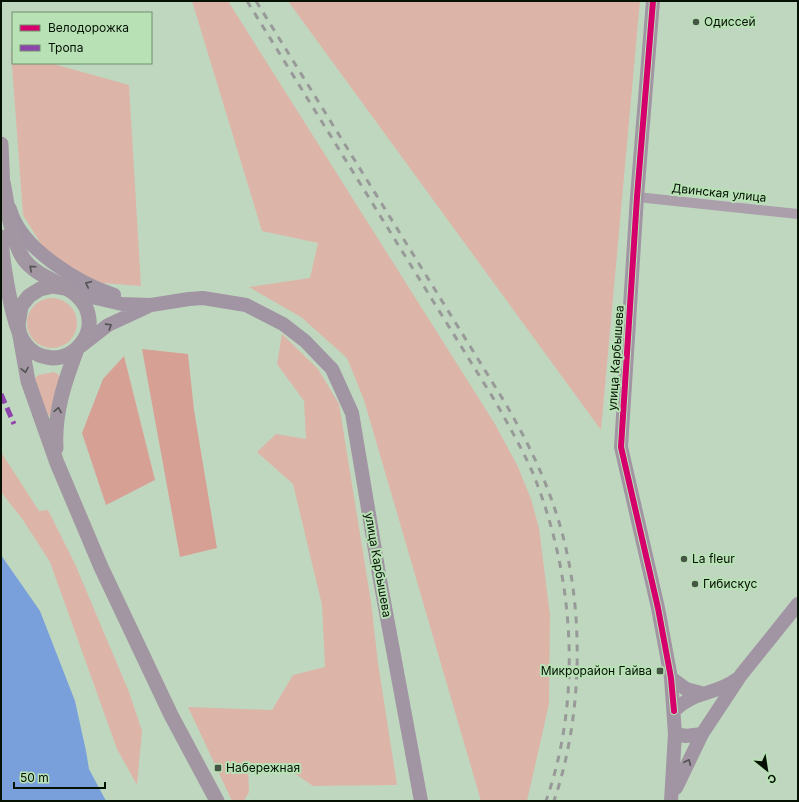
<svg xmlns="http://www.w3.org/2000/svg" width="799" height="802" font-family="Inter,sans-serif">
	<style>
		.green { fill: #dcb5a8 }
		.forest { fill: #d7a094 }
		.water { fill: #79a0da }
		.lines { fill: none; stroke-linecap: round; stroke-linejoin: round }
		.street { stroke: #aa9fab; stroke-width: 10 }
		.secondary { stroke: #a194a3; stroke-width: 14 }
		.primary { stroke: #a196a1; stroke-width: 15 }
		.rail { stroke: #979a98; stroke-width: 3; stroke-dasharray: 7 7; stroke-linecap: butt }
		.quiet { stroke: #8e44ad; stroke-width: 5; stroke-dasharray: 10 5; stroke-linecap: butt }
		.cycleway-casing { stroke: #b8e1b5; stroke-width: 8 }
		.cycleway { stroke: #d6006c; stroke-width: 6 }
		.oneway { stroke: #525452 }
		.oneway2 { stroke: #525253 }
		.poi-dot { fill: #465645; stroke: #b8e1b5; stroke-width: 1.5 }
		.labels { text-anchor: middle; stroke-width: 4; stroke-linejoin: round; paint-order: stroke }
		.poi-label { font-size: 12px; fill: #041103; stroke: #b8e1b5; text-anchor: start }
		.street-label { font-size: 12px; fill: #041103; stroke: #b8e1b5 }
	</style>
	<rect width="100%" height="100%" fill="#c0d7bf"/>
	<path class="green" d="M192 1H228L495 424 518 467 531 499 539 528 550 615 549 704 527 801H481L364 400 347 358 301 317 249 287 310 278 318 243 262 231Z
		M288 1H640L601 430Z
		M11 52 13 53V63H50L129 85 141 286 102 283 71 270 43 247 23 215Z
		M27 323a25 25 0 1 1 50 0a25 25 0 1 1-50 0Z
		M282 334 318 369 339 404 371 602 378 663 397 785 313 786 284 766 248 768 249 792 244 801H232L188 707 272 710 293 675 325 667 322 605 293 484 257 452 276 434 306 439 304 401 277 364Z
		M54 372 59 375 61 381 49 417 35 383V378L39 375Z
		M1 452 39 511 48 510 75 564 129 692 142 731 137 785 117 749 50 562 23 520 1 492Z"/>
	<path class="forest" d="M142 349 188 354 194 410 217 548 180 557Z
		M124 356 155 480 106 505 82 433 103 379Z"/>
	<path class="water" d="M1 555 40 611 75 701 86 751 89 769 106 801H1Z"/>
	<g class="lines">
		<path class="street" d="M637 197 798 214"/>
		<path class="secondary" d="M653 1 637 197 621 447 658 608 671 678 675 734 671 801
			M10 209C20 248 78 283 114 295
			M70 290 96 298 122 304 151 305 189 299 203 298 246 305 283 324 305 341 332 369 352 413 380 580 421 801
			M81 346 108 325 147 307
			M671 678 686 689 701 693
			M674 711C693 691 716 695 737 679
			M675 734 686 736 702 734
			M676 788 702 734 741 675 798 604"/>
		<path class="primary" d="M1 144 3 191
			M1 237C2 259 12 325 24 342 30 352 41 357 52 358 63 358 74 353 81 344 87 337 90 328 89 319 86 284 40 284 23 258 10 237 8 206 3 182
			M65 288 53 286 40 289 29 296 21 306 18 325 28 381 57 463 101 567 171 715 217 801
			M56 448C54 412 65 381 77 349"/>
		<path class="rail" d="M247 1 495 401C508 424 521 447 532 471 574 573 583 696 546 801
			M256 1 504 401C527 440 546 479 559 522 585 608 583 716 554 801"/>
		<path class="quiet" d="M1 394 14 424"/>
		<g class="cycleway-casing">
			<path id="cycleway" d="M653 1 637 197 621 447 658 608 671 678 674 711"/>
		</g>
		<use href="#cycleway" class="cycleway"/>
	</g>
	<defs><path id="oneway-chevron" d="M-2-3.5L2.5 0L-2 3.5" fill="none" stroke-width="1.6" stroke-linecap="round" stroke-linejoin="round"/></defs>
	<g class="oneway">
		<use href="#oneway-chevron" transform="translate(32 268) rotate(-138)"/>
		<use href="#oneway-chevron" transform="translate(25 370) rotate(78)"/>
		<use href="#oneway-chevron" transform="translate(58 410) rotate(-79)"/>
	</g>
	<g class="oneway2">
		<use href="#oneway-chevron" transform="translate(88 284) rotate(-155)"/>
		<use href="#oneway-chevron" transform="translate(109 326) rotate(-32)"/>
		<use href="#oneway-chevron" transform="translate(688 762) rotate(-65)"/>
	</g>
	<g class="poi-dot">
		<circle cx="696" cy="22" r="4"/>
		<circle cx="684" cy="559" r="4"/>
		<circle cx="695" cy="584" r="4"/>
		<rect x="656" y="667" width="8" height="8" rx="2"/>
		<rect x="214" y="764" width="8" height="8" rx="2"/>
	</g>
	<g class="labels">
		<g class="poi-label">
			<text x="704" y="26">Одиссей</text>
			<text x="692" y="563">La fleur</text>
			<text x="703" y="588">Гибискус</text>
			<text x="652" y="675" text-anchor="end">Микрорайон Гайва</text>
			<text x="226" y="772">Набережная</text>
		</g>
		<g class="street-label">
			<text transform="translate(719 193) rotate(6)" y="4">Двинская улица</text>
			<text transform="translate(616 358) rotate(-86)" y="4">улица Карбышева</text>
			<text transform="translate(378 565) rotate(80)" y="4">улица Карбышева</text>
		</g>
	</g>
	<rect width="799" height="802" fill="none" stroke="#041103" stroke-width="4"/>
	<rect x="12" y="12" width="140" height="52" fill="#b8e1b5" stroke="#708e6e"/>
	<rect x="20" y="25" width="20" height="6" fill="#d6006c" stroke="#708e6e"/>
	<text x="48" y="32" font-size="12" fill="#041103">Велодорожка</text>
	<rect x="20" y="45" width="20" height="6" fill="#8e44ad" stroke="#708e6e"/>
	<text x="48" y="52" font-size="12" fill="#041103">Тропа</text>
	<g transform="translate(767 770) rotate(150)" stroke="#b8e1b5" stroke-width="3" paint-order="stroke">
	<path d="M0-3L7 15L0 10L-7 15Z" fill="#041103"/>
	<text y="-6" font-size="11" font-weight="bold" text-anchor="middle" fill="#041103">С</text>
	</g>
	<path d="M14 782v6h91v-6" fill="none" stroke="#041103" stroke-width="2"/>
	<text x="20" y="782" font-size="12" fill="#041103" stroke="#b8e1b5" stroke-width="3" paint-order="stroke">50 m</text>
</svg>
